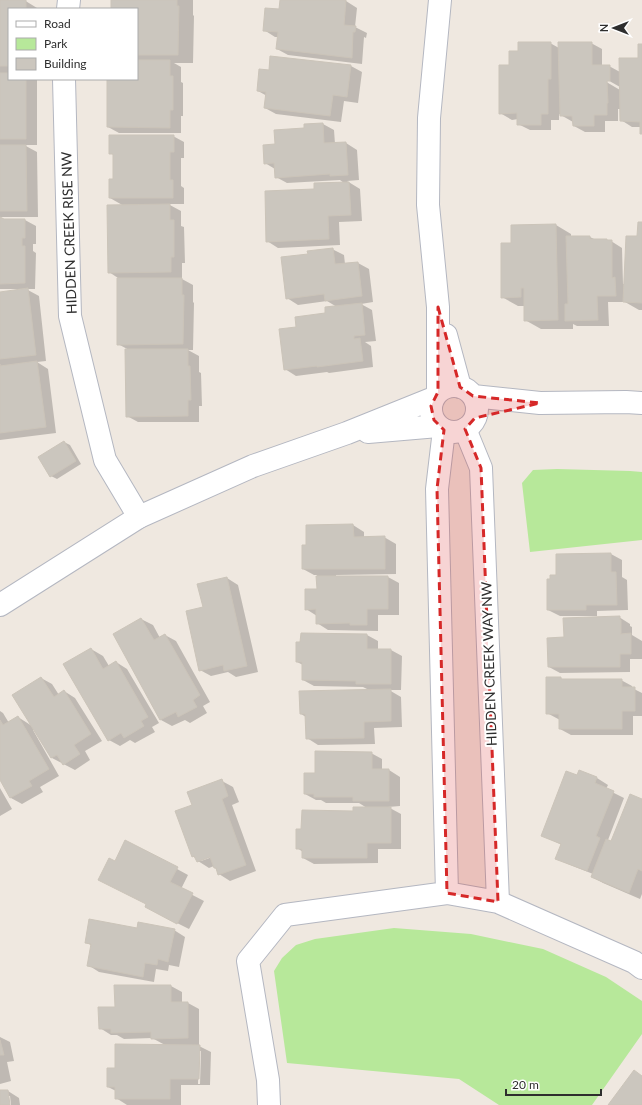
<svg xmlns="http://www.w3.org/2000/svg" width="642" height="1105" font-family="Lato,sans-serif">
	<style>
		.green { fill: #b7e89a }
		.shadow { fill: #0003; fill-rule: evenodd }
		.building { fill: #cbc6be; stroke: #cbc4b9 }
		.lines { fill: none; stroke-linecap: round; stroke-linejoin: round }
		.street-casing { stroke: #b4b7c1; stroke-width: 24 }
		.secondary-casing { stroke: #b4b7c1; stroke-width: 24 }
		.street { stroke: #fff; stroke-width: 22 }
		.secondary { stroke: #fff; stroke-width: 22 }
		.marked { fill: #d62828; fill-opacity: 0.2; stroke: #d62828; stroke-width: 3; stroke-dasharray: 8 5; stroke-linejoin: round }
		.labels { text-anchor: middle; stroke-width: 4; stroke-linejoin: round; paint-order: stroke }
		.street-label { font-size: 14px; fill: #2e2e2e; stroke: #fff }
	</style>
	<rect width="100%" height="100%" fill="#efe8e0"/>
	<path class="green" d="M557 469 630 471 642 472V540L530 552 522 483 533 470Z
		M394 928 471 934 543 949 606 977 642 1001V1034L592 1105H499L459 1079 287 1063 274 971 282 958 296 945 315 939Z"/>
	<path class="shadow" d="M0 0H41H24L37 8V9H9V79H34L37 80V145H24L37 152 38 217H0Z
		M112 0H193V15L194 16 193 63H174L181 67V82L183 83V116H181V133H119L108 127V79H137V9H112Z
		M281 0 346 1 357 8 355 27 367 33 366 38 364 37 362 64 288 55 277 49 278 37H275L264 30 280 10Z
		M550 43 559 48 591 43 602 49V66H609L620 72 639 59 642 45V134L641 127H632L621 120 620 109H618V121H605V132H585L574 126 573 122 559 114V120H551V130H530L518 124V119L512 120 500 113 510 66 519 52ZM604 78 620 87V90L603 80Z
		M351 66 362 72 358 103 344 101 341 122 276 114 265 108 267 96 258 91 270 71Z
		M323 124 334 130 335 144 346 143 357 150 359 180 347 181 360 189 362 221 339 222 340 245 278 248 267 241 315 190 344 183 340 180 287 183 276 177 275 169 265 163 276 145 305 129Z
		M173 136 184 142V158H181V186L184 188V204H168L181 211V226L184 227 185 263H182V279L193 285V302L194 303 193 350H188L199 356V372L201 373 202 406H199V422H138L127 416 129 350 118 344V278L109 272 124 206 110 198 114 180V155L110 153Z
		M0 217 5 220H25L36 226V244H33V251L36 253 35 289H26L39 296 46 361 37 362 48 369 56 433 0 440V293L22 290V289H0Z
		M642 224V310H639L625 302H608L609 326H577L573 324V329H541L525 320V306H518L502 297 512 244 556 225 571 234V237H590L596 240 611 241 622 248 623 284H625Z
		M332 249 344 255 345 264 358 263 369 269 373 302 361 304 372 310 376 341 365 342 371 346 373 367 329 373 327 372 296 376 285 369 297 327 326 314 337 307 327 301 298 305 287 298 309 255Z
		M64 442 70 445 81 464 57 479 51 476Z
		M353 525 364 532V538L384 537 396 544V574L336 575V577H388L399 583V615H378V631L328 630 317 623V616L306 609 318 590 317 575H314L303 569Z
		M611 554 622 560V577L627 580 628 610 597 611V616H560L548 610 557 576Z
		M227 578 238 585 258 672 236 677 228 672 211 676 200 670 204 608Z
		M619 617 630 624V626L632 627V635L642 641V659H630V672L560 673 549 667 565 638Z
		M141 619 153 625 160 638 165 635 176 641 210 702 203 706 207 713 190 723 185 720 172 726 161 720 152 705Z
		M302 634 367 635 378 641V650H391L402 656 401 690H389L401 697 402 727 374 728 375 744 318 745 307 738 306 717 301 714 371 691 363 687 314 686 303 680V665L297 662 301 643Z
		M91 649 103 656 109 666 116 662 127 669 159 723 152 727 155 732 135 743 130 740 120 746 109 740Z
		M41 678 52 684 59 695 64 691 75 698 102 741 85 751 90 760 75 770 52 758 34 729 33 730 59 776 40 787 43 792 22 804 11 798 0 778V711L3 713 9 723 18 717 32 726Z
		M560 678 565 680H621L632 686V688L642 693V716H633V735H571L560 729V720L547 713Z
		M371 753 382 759V770H389L400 777V806L388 807 401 814V849H378V863L314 864 303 858V852L297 848 302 830 367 808 359 803H326L321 800H316L305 794 316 774Z
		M580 771 597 778 608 785 606 789 624 798 608 840 612 842 642 800V894L640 899 603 883 592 877 593 874 568 864 557 858 562 845 542 835Z
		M222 781 233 787 239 802 232 805 256 871 230 881 219 874 214 866 209 868 198 861 196 858 192 856 193 805ZM214 854 215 856 201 861V859Z
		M0 788 12 809 0 816Z
		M126 841 188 875 181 889 204 901 189 929 157 913 147 904Z
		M137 930H174L185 937 179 967 169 965 168 971 156 969 154 982 99 972 88 965 92 946 86 942Z
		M115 986H171L182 992V1003H188L199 1009V1046L211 1052 210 1085H181V1105H127L116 1098V1091L108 1087 116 1069 165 1045 152 1038 124 1039 117 1035H111L100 1028 116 1008ZM199 1051H201L200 1084H198Z
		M0 1037 10 1042 14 1061 7 1062 11 1081 0 1084Z
		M0 1091H8L19 1098 20 1105H11L10 1096H8L9 1105H0Z"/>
	<path class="building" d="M0 0H26V9H9V66H0Z
		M111 0H177V6H179L178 55H137V9H111Z
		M280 0H346L344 25 356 26 355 32H353L352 58 276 49 278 32 263 31 265 8 279 9Z
		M518 42H551V79H548V114H541V125H517V113L499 114V65H509V51H518Z
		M558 42H592V65H610V81H607L608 103H607V115H594V126H573L572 116H560Z
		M638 44H642V134H640V122L620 121 619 58H638Z
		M270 56 351 65 347 97 333 95 330 116 264 108 266 92 257 91 259 69 269 70Z
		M137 60H170V76H173V110H170V128L107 127V79H137Z
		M0 73H9V79H26V139H0Z
		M323 123 324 143 346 142 348 175 330 176V174L275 178 274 163 264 164 263 145 275 144 274 130 304 128V124Z
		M109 135H174V152H170V180H173V198H109V179H113V154H109Z
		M0 145H26L27 211H0Z
		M349 182 351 215 328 216 329 239 266 242 265 191 314 189V183Z
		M170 204V220H174V257H171V272L108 273 107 205Z
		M0 217 4 219H25V238H22V246H25V283L0 284Z
		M638 222H642V303L623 302 626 236H637Z
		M556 224 558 320 524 321V288H521V297L501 298V243H511V225Z
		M566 236H590V239H607V240H612V278L615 277 616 296H597L598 320 565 321V304H568Z
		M333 248 335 264 358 262 362 296 325 301 324 294 286 299 281 257 308 254 307 251Z
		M117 278H182V295H184L183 344 117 345Z
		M28 288 36 355 0 359V292Z
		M362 303 365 335 354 336V339L360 338 363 361 317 367V366L284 370 279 329 296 327 295 317 325 313V307Z
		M125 349H188V366H190L191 400H188V416L126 417Z
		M37 361 46 427 0 433V364V366Z
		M64 441 76 461 50 477 38 457Z
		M353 524 354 537 385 536V569H302V545H306V525Z
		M611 553V572H616L617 605H586V610H547V579H550V575H556V554Z
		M316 576H388V609H367V625H350V623L316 624V609L305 610V589H317Z
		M227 577 247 666 224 671 223 665 199 671 186 611 203 607 197 584Z
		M620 616V620H621V633L620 634 631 633V654H620V667H548L547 638 564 637 563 618Z
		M141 618 154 640 165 634 200 695 193 700 197 707 178 717 176 712 160 720 113 634Z
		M301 633 367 634V649H391V684H356V681L302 680V662H296V642H300Z
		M91 648 103 669 116 661 148 717 141 721 144 726 124 738 121 733 108 741 63 664Z
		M41 677 54 697 64 690 91 734 74 745 80 754 63 765 57 755 51 758 12 695Z
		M546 677H561V679H622V687H635V711H622V729H559V714H546Z
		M391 689V721L364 722V738L306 739 305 714H300L299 691Z
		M18 716 49 769 29 781 32 786 10 798 0 780V720L3 725Z
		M315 751 372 752V769H389V801H353V797H314V794H304V773H315Z
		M579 770 597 777 595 783 614 791 596 836 600 838 587 871 555 859 561 844 541 836 566 771 577 775Z
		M222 779 228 796 222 799 246 865 218 875 216 868H214L210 857 197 862 194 856 192 857 175 811 192 805 187 792Z
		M630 794 642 799V871L638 869 629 893 591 877 606 839 611 841Z
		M353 807H391V843H367V858H302V849H296V829H301L302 810 353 811Z
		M125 840 178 867 170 882 193 893 177 924 145 907 146 904 98 880 109 858 115 861Z
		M89 919 137 928 138 922 175 929 168 962 158 959 157 965 145 963 143 977 87 966 91 944 85 943Z
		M114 985H171V1002H188V1038L151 1039V1032L111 1033V1029H99L98 1007H115Z
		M0 1040 4 1055H0Z
		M115 1044 200 1045 199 1079H170V1099H115V1087H107V1068H115Z
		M634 1070 642 1076V1105H608Z
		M0 1090H8L10 1105H0Z"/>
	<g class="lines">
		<g class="street-casing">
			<path id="street" d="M68 9 69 0
				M64 79 70 316 105 460 139 517
				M465 429 481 468 498 902
				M444 430 437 489 447 893
				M269 1105 268 1080 248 961 285 915 447 893 498 902 634 962 642 968"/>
		</g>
		<g class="secondary-casing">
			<path id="secondary" d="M446 335 460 387
				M431 409a23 23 0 1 1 46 0a23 23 0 1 1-46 0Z
				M438 392V307L428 205 429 118 440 0
				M473 396 540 403 626 402 642 403
				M368 432 438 426
				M0 605 139 517 253 466 347 433 434 398"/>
		</g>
		<use href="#street" class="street"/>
		<use href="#secondary" class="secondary"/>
	</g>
	<path class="marked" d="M438 307 460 387 473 396 540 403 475 418 465 429 481 468 498 902 447 893 437 489 444 430 434 420 431 406 438 392Z"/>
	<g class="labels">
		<g class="street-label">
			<text transform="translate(69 233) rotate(-92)" y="5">HIDDEN CREEK RISE NW</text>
			<text transform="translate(489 664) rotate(-92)" y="5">HIDDEN CREEK WAY NW</text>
		</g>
	</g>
	<rect x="8" y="8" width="130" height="72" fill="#ffffff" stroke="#ababab"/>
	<rect x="16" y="21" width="20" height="6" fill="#ffffff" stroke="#ababab"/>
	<text x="44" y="28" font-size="12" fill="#2e2e2e">Road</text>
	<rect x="16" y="38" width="20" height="12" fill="#b7e89a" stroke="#ababab"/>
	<text x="44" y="48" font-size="12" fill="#2e2e2e">Park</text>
	<rect x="16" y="58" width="20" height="12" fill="#cbc6be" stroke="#ababab"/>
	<text x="44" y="68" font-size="12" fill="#2e2e2e">Building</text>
	<g transform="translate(614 28) rotate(270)" stroke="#ffffff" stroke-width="3" paint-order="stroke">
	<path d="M0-3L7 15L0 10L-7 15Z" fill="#2e2e2e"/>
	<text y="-6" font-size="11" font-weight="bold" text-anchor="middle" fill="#2e2e2e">N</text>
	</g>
	<path d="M506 1089v6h95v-6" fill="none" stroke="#2e2e2e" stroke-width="2"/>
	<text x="512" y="1089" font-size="12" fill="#2e2e2e" stroke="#ffffff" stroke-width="3" paint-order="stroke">20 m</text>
</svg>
